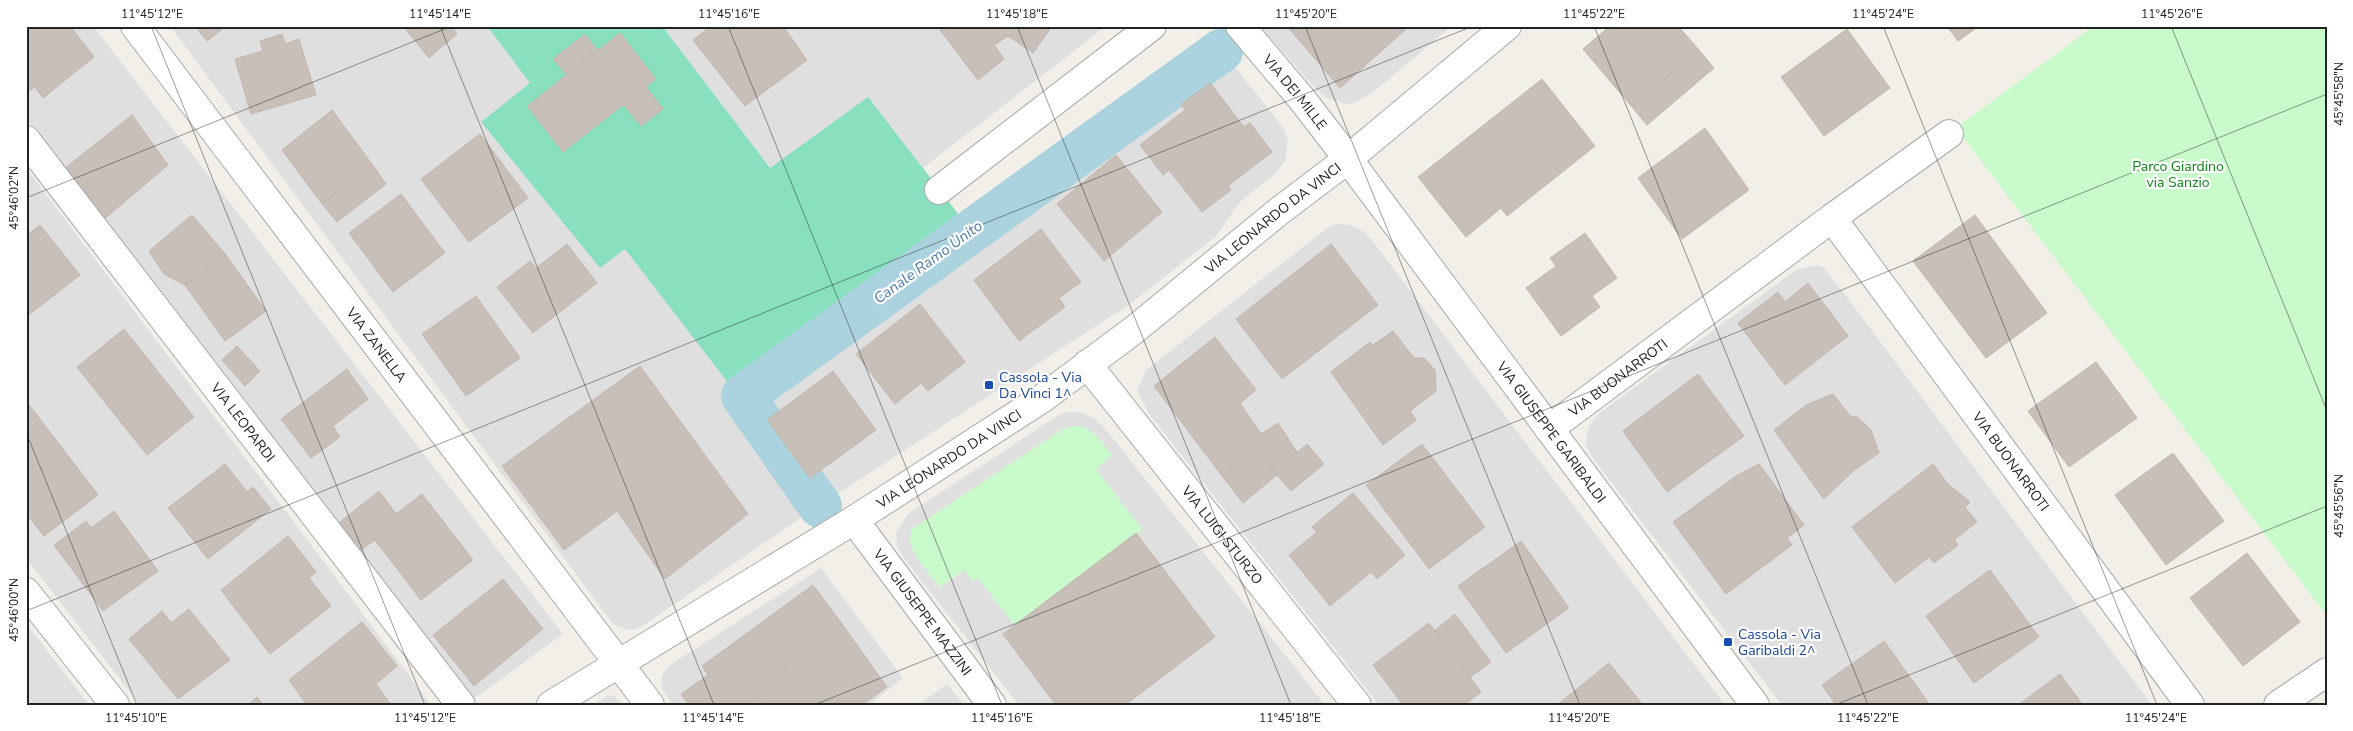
<svg xmlns="http://www.w3.org/2000/svg" width="2353" height="731" font-family="'Nunito Sans',sans-serif">
	<style>
		.residential { fill: #e0dfdf }
		.park { fill: #c8facc }
		.pitch { fill: #88e0be }
		.lines { fill: none; stroke-linecap: round; stroke-linejoin: round }
		.canal { stroke: #aad3df; stroke-width: 44 }
		.building { fill: #c7bfb8; stroke: #c4b6ab }
		.minor-casing { stroke: #a9a9a9; stroke-width: 30 }
		.minor { stroke: #fff; stroke-width: 28 }
		.ticks { fill: none; stroke: #222; stroke-width: 1; stroke-opacity: 0.45 }
		.transit-dot { fill: #1a4fb4; stroke: #fff; stroke-width: 2 }
		.labels { text-anchor: middle; stroke-width: 4.5; stroke-linejoin: round; paint-order: stroke }
		.street-label { font-size: 14px; fill: #222; stroke: #fff }
		.park-label { font-size: 14px; fill: #0c8416; stroke: #fff }
		.transit-label { font-size: 14px; fill: #164399; stroke: #fff; text-anchor: start }
		.water-label { font-size: 15px; font-style: italic; fill: #4a7aab; stroke: #fff }
		.neatline { fill: none; stroke: #222; stroke-width: 2 }
		.ticks-label { font-size: 12px; text-anchor: middle; fill: #222 }
	</style>
	<rect width="100%" height="100%" fill="#f2efe9"/>
	<path class="residential" d="M26 26H93L563 634 472 700 26 120Z
		M170 26H1106L923 168 959 215 729 384 814 509 641 627 633 630 625 629 613 624Z
		M1259 26H1452L1372 93 1353 103 1345 104 1327 98 1319 92Z
		M1227 57 1283 127 1288 139 1285 161 1277 172 1239 203 1216 236 1133 302 825 502 750 397 990 229Z
		M26 168 305 537 431 705H140L26 558Z
		M1336 224 1351 225 1364 232 1374 243 1725 705H1379L1149 414 1137 390 1146 370 1326 229Z
		M1817 265 1823 267 1849 300 2152 705H1782L1595 461 1586 446V439L1589 427 1598 414 1796 270Z
		M1066 412H1080L1092 417 1103 426 1325 705H1019L906 561 897 546 896 533 908 514 1054 418Z
		M821 568 903 678 869 705H673L663 690 661 681 663 673 670 665Z
		M26 623 45 648 89 705H26Z
		M947 684 964 705H918Z
		M613 695 624 705H593L607 696Z"/>
	<path class="park" d="M2094 26H2327V616L1956 128Z
		M1075 426C1093 426 1102 443 1112 455L1096 469 1142 529 1014 625 978 578 973 582 964 570 940 587C929 572 903 549 912 529L1063 429Z"/>
	<path class="pitch" d="M487 26H662L770 168 868 97 959 215 729 384 625 249 600 268 481 122 530 83Z"/>
	<g class="lines">
		<path class="canal" d="M820 506 743 396 1221 51"/>
	</g>
	<path class="building" d="M35 26H70L94 57 43 98 35 87 26 93V33Z
		M195 26H226L207 41Z
		M403 26H451L457 34 429 58Z
		M711 26H783L807 60 745 106 693 40Z
		M937 26H1052L1033 53 1008 36 994 45 1004 59 978 80Z
		M1287 26H1402L1405 30 1340 88Z
		M1610 26H1678L1699 50 1632 107 1583 49Z
		M1947 26H1979L1958 41Z
		M1847 29 1890 88 1824 136 1781 77Z
		M620 33 656 79 563 152 527 106Z
		M282 34 285 44 299 39 316 95 251 114 235 59 263 51 260 41Z
		M585 34 598 51 567 75 553 59Z
		M1699 50 1714 68 1647 125 1632 107Z
		M1542 79 1595 146 1507 216 1501 208 1466 237 1418 177Z
		M1210 83 1244 127 1250 123 1272 152 1228 186 1231 190 1202 212 1169 170 1163 175 1140 145 1185 110 1181 104Z
		M646 87 663 109 641 126 624 105Z
		M332 110 372 164 322 204 282 150Z
		M132 115 168 165 103 220 64 169Z
		M1705 128 1749 190 1682 239 1638 178Z
		M480 134 528 198 469 242 421 179Z
		M1116 155 1162 212 1104 261 1057 204Z
		M372 164 386 184 337 222 322 204Z
		M401 194 445 253 393 292 349 233Z
		M192 215 226 255 185 285 164 274 149 251Z
		M1975 215 2047 313 1986 358 1913 261Z
		M40 225 80 275 26 317V236Z
		M1041 229 1081 282 1059 298 1065 307 1019 341 974 280Z
		M1585 233 1617 278 1592 296 1600 307 1561 336 1526 288 1556 266 1550 258Z
		M567 244 597 283 533 333 497 287 530 261 536 268Z
		M1331 244 1378 305 1282 379 1236 319Z
		M226 255 266 311 225 341 185 285Z
		M1808 283 1848 336 1785 385 1738 323 1778 292 1785 302Z
		M476 296 520 358 466 396 422 334Z
		M920 304 965 362 928 391 921 383 895 404 856 354Z
		M124 329 194 417 147 455 77 367Z
		M1393 331 1414 358H1424L1435 370 1436 391 1410 411 1416 420 1383 445 1331 372 1370 342 1373 345Z
		M1215 337 1256 390 1240 403 1261 434 1278 423 1288 438 1246 470 1240 464 1223 477 1154 386Z
		M237 346 260 371 245 386 222 360Z
		M2096 362 2137 418 2069 467 2028 411Z
		M640 366 748 514 665 579 617 511 564 550 502 466Z
		M347 369 368 399 333 426 340 437 311 458 281 419Z
		M833 371 876 430 810 478 767 420Z
		M1698 374 1744 436 1667 492 1623 431Z
		M1833 394 1850 416 1857 417 1871 430 1879 453 1853 471 1824 499 1774 430 1806 405Z
		M26 401 98 495 44 536 26 513Z
		M1288 438 1294 448 1271 468 1277 475 1243 503 1223 477 1240 464 1246 470Z
		M1307 444 1324 464 1291 491 1271 468 1294 448 1298 452Z
		M1422 444 1467 503 1411 545 1366 485Z
		M2173 453 2224 521 2166 565 2115 495Z
		M225 464 247 492 253 487 271 509 208 559 168 508Z
		M1759 464 1804 525 1787 538 1792 545 1726 594 1673 522 1736 476Z
		M1933 464 1948 484 1970 502 1965 507 1977 522 1954 540 1958 545 1934 563 1929 557 1895 583 1852 527Z
		M379 491 396 514 422 494 473 560 421 600 375 540 354 555 335 526Z
		M1353 493 1405 555 1377 579 1371 572 1330 606 1289 555 1317 532 1312 527Z
		M1467 503 1485 527 1429 569 1411 545Z
		M114 511 158 571 103 611 54 545 86 521 91 528Z
		M1136 533 1215 637 1125 705H1056L1003 634Z
		M288 536 316 572 309 578 331 606 270 654 221 590Z
		M1521 541 1569 608 1506 653 1458 586Z
		M2247 553 2300 622 2243 666 2190 598Z
		M1990 570 2039 637 1974 683 1926 616Z
		M503 579 543 629 474 686 433 635Z
		M813 585 842 624 753 689 765 705H689L681 694 708 675 702 666Z
		M189 609 230 660 178 699 129 639 162 611 171 623Z
		M1455 614 1491 662 1470 677 1435 630Z
		M362 622 397 666 376 684 391 705H307L289 680Z
		M1429 623 1481 692 1464 705H1403L1373 665Z
		M842 624 887 687 862 705H765L753 689Z
		M1884 641 1930 705H1836L1822 685Z
		M1609 663 1643 705H1557Z
		M2060 674 2083 705H2018Z
		M257 697 263 705H248Z"/>
	<g class="lines">
		<g class="minor-casing">
			<g id="minor">
				<path id="s1" d="M135 26 650 705"/>
				<path id="s2" d="M1240 26 1301 98 1348 159 1755 705"/>
				<path id="s3" d="M26 140 461 705"/>
				<path d="M939 190 1152 26"/>
				<path d="M1832 218 1949 134"/>
				<path id="s4" d="M1087 364 1357 705"/>
				<path id="s5" d="M1549 429 1832 218 2190 705"/>
				<path id="s6" d="M854 520 992 705"/>
				<path d="M26 592 115 705"/>
				<path id="s7" d="M551 705 854 520 1043 398 1134 330 1278 212 1348 159 1507 26"/>
				<path d="M2278 705 2327 672"/>
			</g>
		</g>
		<use href="#minor" class="minor"/>
	</g>
	<path class="ticks" d="M151 26 425 705M440 26 714 705M728 26 1002 705M1017 26 1291 705M1305 26 1580 705M1594 26 1868 705M1883 26 2157 705M2171 26 2327 411M26 198 452 26M26 432 137 705M26 611 1473 26M814 705 2327 94M1835 705 2327 506"/>
	<g class="transit-dot">
		<rect x="984" y="380" width="10" height="10" rx="2.5"/>
		<rect x="1723" y="637" width="10" height="10" rx="2.5"/>
	</g>
	<g class="labels">
		<g class="street-label">
			<text dy="5" stroke="none"><textPath href="#s2" startOffset="86">VIA DEI MILLE</textPath></text>
			<text dy="5" stroke="none"><textPath href="#s7" startOffset="872">VIA LEONARDO DA VINCI</textPath></text>
			<text dy="5" stroke="none"><textPath href="#s1" startOffset="400">VIA ZANELLA</textPath></text>
			<text dy="5" stroke="none"><textPath href="#s5" startOffset="86">VIA BUONARROTI</textPath></text>
			<text dy="5" stroke="none"><textPath href="#s3" startOffset="356">VIA LEOPARDI</textPath></text>
			<text dy="5" stroke="none"><textPath href="#s2" startOffset="512">VIA GIUSEPPE GARIBALDI</textPath></text>
			<text dy="5" stroke="none"><textPath href="#s7" startOffset="468">VIA LEONARDO DA VINCI</textPath></text>
			<text dy="5" stroke="none"><textPath href="#s5" startOffset="655">VIA BUONARROTI</textPath></text>
			<text dy="5" stroke="none"><textPath href="#s4" startOffset="218">VIA LUIGI STURZO</textPath></text>
			<text dy="5" stroke="none"><textPath href="#s6" startOffset="115">VIA GIUSEPPE MAZZINI</textPath></text>
		</g>
		<g class="park-label">
			<text x="2178" y="171">Parco Giardino<tspan x="2178" dy="16">via Sanzio</tspan></text>
		</g>
		<g class="transit-label">
			<text x="999" y="382">Cassola - Via<tspan x="999" dy="16">Da Vinci 1^</tspan></text>
			<text x="1738" y="639">Cassola - Via<tspan x="1738" dy="16">Garibaldi 2^</tspan></text>
		</g>
		<g class="water-label">
			<text transform="translate(928 262) rotate(-36)" y="5">Canale Ramo Unito</text>
		</g>
	</g>
	<rect width="2353" height="731" fill="none" stroke="#ffffff" stroke-width="55"/>
	<rect x="28" y="28" width="2298" height="676" class="neatline"/>
	<g class="ticks-label">
		<text x="152" y="18">11°45'12"E</text>
		<text x="440" y="18">11°45'14"E</text>
		<text x="729" y="18">11°45'16"E</text>
		<text x="1017" y="18">11°45'18"E</text>
		<text x="1306" y="18">11°45'20"E</text>
		<text x="1594" y="18">11°45'22"E</text>
		<text x="1883" y="18">11°45'24"E</text>
		<text x="2172" y="18">11°45'26"E</text>
		<text transform="translate(2339 94) rotate(-90)" y="4">45°45'58"N</text>
		<text transform="translate(14 198) rotate(-90)" y="4">45°46'02"N</text>
		<text transform="translate(2339 506) rotate(-90)" y="4">45°45'56"N</text>
		<text transform="translate(14 610) rotate(-90)" y="4">45°46'00"N</text>
		<text x="136" y="722">11°45'10"E</text>
		<text x="425" y="722">11°45'12"E</text>
		<text x="713" y="722">11°45'14"E</text>
		<text x="1002" y="722">11°45'16"E</text>
		<text x="1290" y="722">11°45'18"E</text>
		<text x="1579" y="722">11°45'20"E</text>
		<text x="1868" y="722">11°45'22"E</text>
		<text x="2156" y="722">11°45'24"E</text>
	</g>
</svg>
